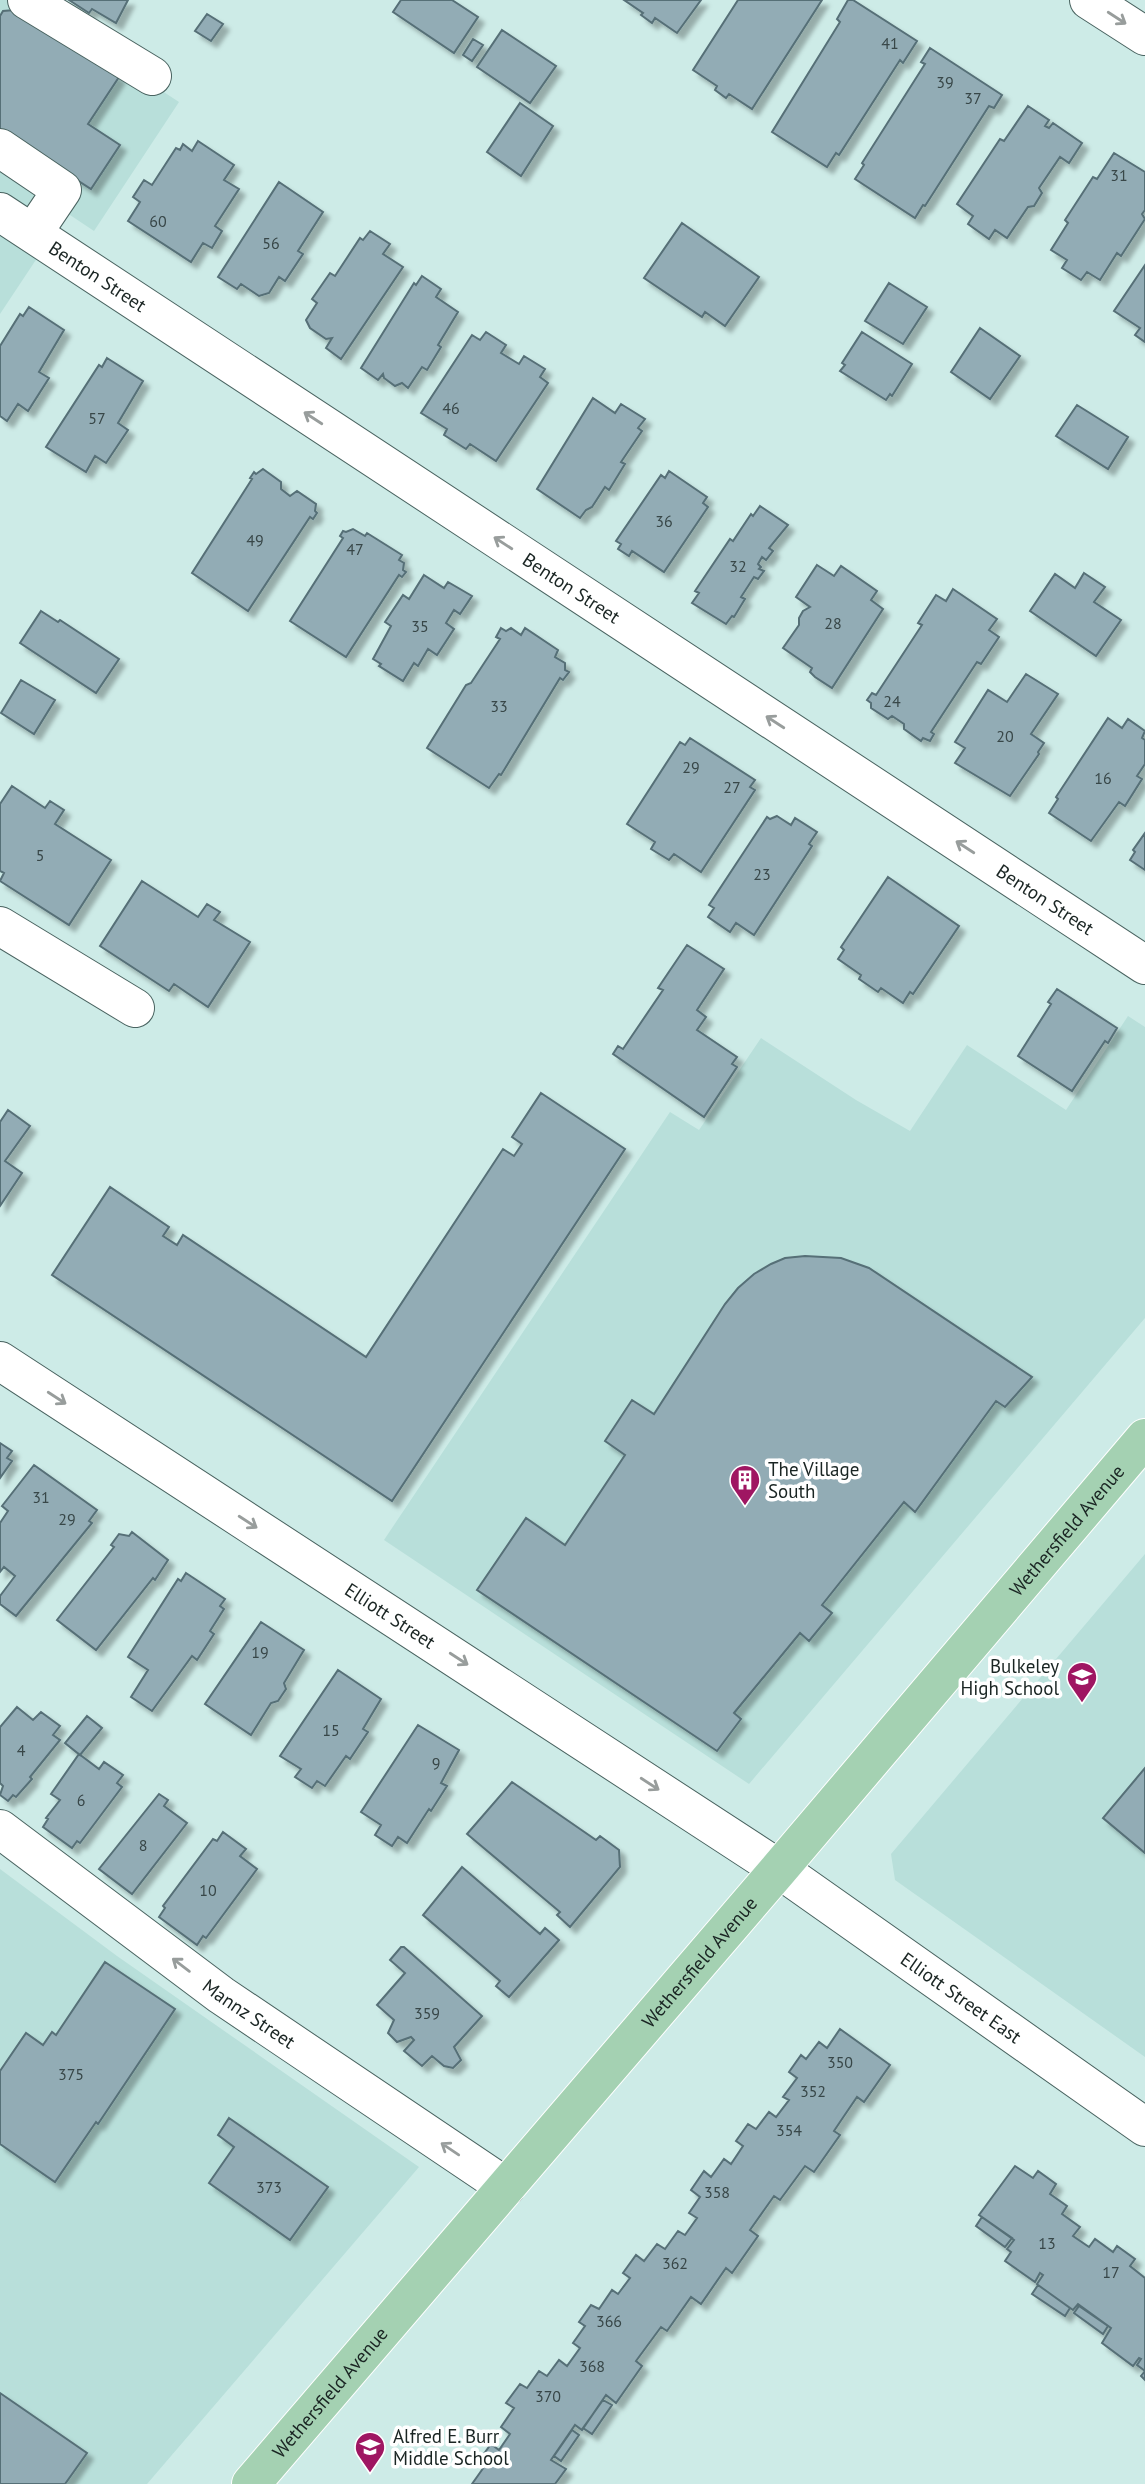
<svg xmlns="http://www.w3.org/2000/svg" width="1145" height="2484" font-family="'PT Sans',sans-serif">
	<style>
		.built { fill: #b8dfda }
		.building { fill: #92acb5; stroke: #566f77; stroke-width: 2; filter: url(#shadow) }
		.lines { fill: none; stroke-linecap: round; stroke-linejoin: round }
		.minor-casing { stroke: #496360; stroke-width: 40 }
		.major-casing { stroke: #fff; stroke-width: 40 }
		.minor { stroke: #fff; stroke-width: 38 }
		.major { stroke: #a4d1b2; stroke-width: 38 }
		.oneway { stroke: #989d9c }
		.labels { text-anchor: middle; stroke-width: 7; stroke-linejoin: round; paint-order: stroke }
		.number-label { font-size: 16px; fill: #384748 }
		.street-label { font-size: 19px; fill: #1a2523; stroke: #fff }
		.poi-label { font-size: 19px; fill: #1a2523; stroke: #fff; text-anchor: start }
	</style>
	<defs>
		<filter id="shadow"><feDropShadow dx="6" dy="6" stdDeviation="2" flood-color="#0004"/></filter>
	</defs>
	<rect width="100%" height="100%" fill="#cdebe7"/>
	<path class="built" d="M0 0H23L179 102 94 231 67 213 0 314Z
		M1128 1016 1145 1027V1318L749 1784 384 1540 670 1112 699 1130 761 1038 856 1100 910 1131 967 1045 1066 1110Z
		M1145 1554V2057L895 1880 891 1854Z
		M0 1869 117 1956 419 2167 147 2484H0Z"/>
	<path class="building" d="M69 0H128L116 23 92 9 89 13Z
		M401 0H452L478 17 454 53 393 12Z
		M624 0H701L677 33 655 18 652 23 641 15 643 13Z
		M738 0H822L752 109 729 94 726 98 715 90 717 86 693 70Z
		M848 0H853L917 41 903 63 900 60 839 155 836 153 827 167 772 132 840 22 837 19Z
		M15 10 119 77 88 124 120 145 91 189 0 130V16L3 11Z
		M207 14 223 24 211 41 195 31Z
		M502 30 556 66 530 103 477 67Z
		M473 39 483 45 472 61 463 55Z
		M930 48 1002 95 994 108 989 106 925 206 923 205 915 218 855 179 864 165 862 163 925 64 921 62Z
		M520 103 553 126 521 176 487 152Z
		M1028 106 1049 120 1045 126 1049 128 1053 123 1082 143 1069 163 1060 157 1039 188 1042 193 1034 206 1028 207 1007 238 995 230 989 239 968 224 973 216 957 204 1000 139 1004 141Z
		M198 141 234 165 224 180 239 189 215 226 222 231 212 248 203 243 191 262 128 221 140 202 133 197 144 180 152 185 176 148 180 150 183 144 192 151Z
		M1114 153 1145 172V210L1142 214 1145 219 1121 256 1117 253 1100 280 1087 272 1081 280 1062 268 1067 260 1051 250 1068 223 1065 220 1093 177 1097 179Z
		M279 182 323 212 298 251 303 254 285 281 279 277 269 293 259 296 241 284 237 289 218 277Z
		M682 223 759 277 725 326 705 312 702 317 644 278Z
		M370 231 390 244 383 254 403 267 341 359 326 348 332 338 326 339 310 328 306 320 317 303 312 299 330 273 335 276 360 238 363 240Z
		M1145 265V342L1135 335 1140 328 1114 311Z
		M422 276 441 289 436 297 458 312 438 345 441 347 427 370 422 367 408 388 402 383 395 386 384 378 383 374 378 380 361 368 414 283 416 285Z
		M889 283 927 307 903 344 865 321Z
		M29 307 64 330 39 372 49 378 28 411 18 404 7 421 0 416V346L20 314 23 316Z
		M980 328 1020 356 990 399 951 372Z
		M486 332 506 345 501 353 519 364 524 356 545 369 540 377 548 383 496 461 470 444 466 449 444 435 447 429 421 413 472 335 480 340Z
		M862 332 912 364 892 396 890 394 886 400 840 371 845 365 842 363Z
		M107 358 143 381 118 423 128 430 106 463 95 456 86 472 46 447 99 365 102 367Z
		M593 398 615 413 621 404 645 419 638 428 642 431 621 462 625 464 609 490 605 487 592 507 586 510 580 518 537 489Z
		M1077 405 1128 437 1108 469 1056 436Z
		M263 469 281 482V489L290 496 297 491 316 504 315 511 317 513 313 519 310 517 248 611 192 573 252 479 250 478 254 472 256 474Z
		M669 471 707 497 703 503 708 507 664 572 632 551 629 556 618 549 621 544 616 541 661 475 665 478Z
		M760 506 788 525 769 548 773 551 766 560 762 557 758 564 761 567 759 569 764 571 758 579 754 577 741 597 745 599 734 617 732 616 726 624 692 603 699 593 695 591 730 539 733 541 751 514 753 516Z
		M353 529 365 536 367 533 402 555 399 560 404 563 403 570 406 572 402 577 399 575 346 657 290 621 343 538 340 536 343 531 346 532Z
		M817 565 834 576 841 566 877 591 871 600 883 609 832 688 815 677 810 672 812 668 783 648 799 625V618L803 611 810 607 796 597Z
		M1084 573 1105 587 1094 602 1121 620 1096 656 1030 611 1055 574 1075 588Z
		M424 575 444 588 448 582 472 596 460 614 454 610 446 623 454 629 437 655 428 649 418 666 414 663 403 681 379 666 381 664 373 659 391 626 385 622 403 595 409 599Z
		M953 589 997 619 989 630 999 637 981 664 977 662 931 732 934 734 930 741 923 738 921 741 904 729V724L892 716 888 719 871 708V703L867 700 872 693 876 695 922 625 918 623 936 595 946 601Z
		M41 611 58 622 60 620 119 659 96 693 20 643Z
		M501 628 506 631 511 628 521 635 525 628 558 650 555 657 565 663V670L569 672 563 680 560 678 501 775 499 774 489 788 427 748 466 685 471 683 500 639 496 637Z
		M1026 674 1058 694 1031 734 1044 743 1038 752 1039 754 1010 796 955 763 965 748 955 742 988 690 1007 702Z
		M21 680 55 700 34 734 1 713Z
		M1108 718 1122 728 1128 719 1145 731 1142 738 1145 740V764L1137 776 1142 779 1125 806 1119 802 1091 841 1049 813 1058 799 1056 797Z
		M690 738 755 780 750 787 755 790 701 872 674 854 669 860 651 849 655 842 627 824 680 742 685 745Z
		M12 786 45 808 50 801 64 810 55 824 111 860 69 925 0 881 4 873 0 871V804Z
		M777 816 791 825 795 818 817 832 809 844 812 846 754 935 736 923 730 932 708 917 714 908 709 905 767 817 770 819Z
		M1145 833V870L1130 860 1135 852 1133 850Z
		M888 877 959 926 913 994 910 992 903 1003 881 988 878 992 859 979 861 975 838 959 844 950 841 947Z
		M142 881 198 917 207 904 220 912 214 920 250 942 208 1007 174 984 169 991 100 946Z
		M687 945 724 969 697 1010 706 1017 697 1030 737 1057 732 1064 737 1067 704 1117 613 1054 618 1046 623 1049 663 990 658 988Z
		M1057 989 1117 1028 1108 1043 1105 1041 1072 1091 1018 1056 1051 1004 1048 1002Z
		M541 1093 625 1149 392 1501 52 1275 110 1187 169 1227 163 1236 177 1245 183 1235 366 1357 503 1149 514 1156 522 1144 512 1137Z
		M8 1110 30 1126 5 1161 22 1173 0 1206V1122Z
		M805 1256 841 1258 869 1268 1032 1377 1005 1407 996 1401 915 1512 904 1502 822 1605 832 1613 809 1641 800 1633 734 1713 741 1719 717 1751 477 1590 526 1518 565 1545 625 1455 605 1441 632 1400 654 1414 725 1304 738 1288 754 1274 771 1264 785 1258Z
		M0 1443 12 1451 7 1458 12 1461 0 1478Z
		M34 1465 97 1510 89 1521 92 1523 16 1616 0 1604V1596L15 1576 4 1567 0 1572V1523L8 1511 2 1506Z
		M132 1532 168 1560 155 1580 153 1578 96 1650 57 1620 114 1547 111 1545 119 1534 129 1536Z
		M186 1573 225 1599 220 1606 224 1609 210 1631 214 1634 197 1660 192 1656 152 1711 131 1697 148 1670 128 1657 178 1579 181 1581Z
		M261 1622 304 1650 284 1683 286 1689 278 1701 271 1703 251 1735 205 1704Z
		M338 1670 381 1699 363 1729 368 1732 350 1759 346 1756 325 1786 317 1781 312 1788 295 1777 301 1769 280 1756Z
		M17 1707 33 1720 41 1712 60 1726 53 1735 60 1740 30 1777 32 1779 16 1797 13 1795 8 1801 0 1795 3 1786 0 1783V1727Z
		M87 1716 102 1728 80 1755 65 1743Z
		M418 1725 459 1750 441 1783 447 1786 431 1811 429 1809 407 1843 398 1837 392 1846 375 1835 381 1825 361 1812Z
		M79 1754 99 1769 104 1762 123 1775 117 1783 122 1787 80 1843 77 1841 72 1848 43 1827 48 1819 46 1818 60 1800 51 1794Z
		M1145 1768V1853L1103 1818Z
		M512 1782 596 1840 600 1836 619 1850 620 1867 570 1927 557 1915 560 1912 467 1834Z
		M159 1794 168 1800 164 1806 187 1823 132 1894 99 1869Z
		M223 1832 246 1849 240 1856 257 1869 206 1938 203 1936 197 1945 159 1917 165 1908 163 1906 213 1839 217 1841Z
		M462 1867 540 1934 545 1928 559 1940 509 1997 496 1986 500 1981 423 1915Z
		M401 1947H404L482 2016 454 2047 461 2060 453 2068 444 2066 432 2056 422 2066 404 2051 414 2040 411 2037 397 2042 388 2033 394 2020 377 2005 405 1973 390 1960Z
		M105 1962 175 2009 98 2124 96 2122 55 2182 0 2144V2071L26 2033 43 2045 52 2032 56 2035Z
		M840 2029 890 2065 864 2102 857 2097 842 2119 834 2131 840 2135 814 2172 805 2166 780 2200 774 2196 750 2230 758 2236 732 2273 726 2268 701 2304 691 2297 667 2331 661 2327 636 2361 642 2366 616 2403 606 2395 582 2430 575 2425 551 2460 566 2469 555 2484H472L484 2467 478 2462 491 2444 499 2450 510 2434 501 2427 514 2408 506 2403 520 2384 527 2388 539 2371 547 2376 559 2360 567 2366 580 2348 573 2343 585 2326 579 2322 591 2305 599 2309 612 2290 618 2294 630 2278 623 2273 636 2255 644 2261 657 2244 665 2249 678 2231 685 2235 697 2218 689 2213 700 2197 691 2190 704 2171 711 2177 724 2159 731 2164 743 2146 736 2141 748 2124 756 2129 769 2112 776 2117 789 2100 783 2097 797 2078 789 2072 801 2055 806 2059 819 2042 827 2048Z
		M229 2118 328 2187 290 2240 209 2183 234 2147 218 2135Z
		M1015 2166 1033 2178 1038 2171 1056 2184 1050 2194 1067 2206 1062 2214 1080 2227 1073 2236 1089 2247 1095 2239 1113 2252 1117 2246 1135 2259 1130 2266 1145 2278V2380L1141 2376 1145 2371 1137 2365 1141 2359 1139 2358 1133 2366 1102 2343 1111 2328 1078 2304 1073 2310 1038 2285 1037 2284 1043 2275 1040 2273 1035 2282 1005 2261 1011 2252 1007 2249 1014 2240 979 2215Z
		M982 2217 1012 2238 1005 2247 976 2226Z
		M1038 2285 1070 2308 1065 2316 1032 2294Z
		M1079 2306 1108 2326 1103 2334 1074 2313Z
		M0 2393 87 2453 65 2484H0Z
		M603 2400 612 2405 592 2434 583 2428Z
		M572 2430 579 2435 561 2461 554 2456Z"/>
	<g class="lines">
		<g class="minor-casing">
			<g id="minor">
				<path d="M27 0 152 76"/>
				<path d="M1089 0 1145 36"/>
				<path d="M0 148 62 190 33 233"/>
				<path id="s1" d="M0 212 1145 965"/>
				<path d="M0 926 135 1008"/>
				<path id="s2" d="M0 1361 779 1869 1145 2127"/>
				<path id="s3" d="M0 1829 221 1995 506 2187"/>
			</g>
		</g>
		<g class="major-casing">
			<g id="major">
				<path id="s4" d="M251 2484 779 1869 1145 1438"/>
			</g>
		</g>
		<use href="#minor" class="minor"/>
		<use href="#major" class="major"/>
	</g>
	<defs><path id="oneway-shaft" d="M-6 0H5M1.5-3L5.5 0L1.5 3" fill="none" stroke-width="1.6" stroke-linecap="round" stroke-linejoin="round" transform="scale(1.75)"/></defs>
	<g class="oneway">
		<use href="#oneway-shaft" transform="translate(1117 18) rotate(33)"/>
		<use href="#oneway-shaft" transform="translate(313 418) rotate(-147)"/>
		<use href="#oneway-shaft" transform="translate(503 543) rotate(-147)"/>
		<use href="#oneway-shaft" transform="translate(775 722) rotate(-147)"/>
		<use href="#oneway-shaft" transform="translate(965 847) rotate(-147)"/>
		<use href="#oneway-shaft" transform="translate(57 1398) rotate(33)"/>
		<use href="#oneway-shaft" transform="translate(248 1522) rotate(33)"/>
		<use href="#oneway-shaft" transform="translate(459 1659) rotate(33)"/>
		<use href="#oneway-shaft" transform="translate(650 1784) rotate(33)"/>
		<use href="#oneway-shaft" transform="translate(181 1965) rotate(-143)"/>
		<use href="#oneway-shaft" transform="translate(450 2149) rotate(-146)"/>
	</g>
	<defs>
		<g id="building-pin" transform="scale(1.575)"><path d="M0 17L-7.5 6A9.5 9.5 0 1 1 7.5 6Z" fill="#9f1662" stroke="#fff"/><path d="M-4-6H4V6H1V3H-1V6H-4ZM-2.5-4.3h1.7v1.8h-1.7ZM.8-4.3h1.7v1.8H.8ZM-2.5-1h1.7V.8h-1.7ZM.8-1h1.7V.8H.8Z" fill="#fff"/></g>
		<g id="school-pin" transform="scale(1.575)"><path d="M0 17L-7.5 6A9.5 9.5 0 1 1 7.5 6Z" fill="#9f1662" stroke="#fff"/><path d="M0-5L7-2L0 1L-7-2ZM-4 1L0 2.5L4 1V4Q0 6-4 4Z" fill="#fff"/></g>
	</defs>
	<g fill-rule="evenodd">
		<use href="#building-pin" x="745" y="1480"/>
		<use href="#school-pin" x="1082" y="1677"/>
		<use href="#school-pin" x="370" y="2447"/>
	</g>
	<g class="labels">
		<g class="number-label">
			<text x="890" y="49">41</text>
			<text x="945" y="88">39</text>
			<text x="973" y="104">37</text>
			<text x="1119" y="181">31</text>
			<text x="158" y="227">60</text>
			<text x="271" y="249">56</text>
			<text x="451" y="414">46</text>
			<text x="97" y="424">57</text>
			<text x="664" y="527">36</text>
			<text x="255" y="546">49</text>
			<text x="355" y="555">47</text>
			<text x="738" y="572">32</text>
			<text x="833" y="629">28</text>
			<text x="420" y="632">35</text>
			<text x="892" y="707">24</text>
			<text x="499" y="712">33</text>
			<text x="1005" y="742">20</text>
			<text x="691" y="773">29</text>
			<text x="1103" y="784">16</text>
			<text x="732" y="793">27</text>
			<text x="40" y="861">5</text>
			<text x="762" y="880">23</text>
			<text x="41" y="1503">31</text>
			<text x="67" y="1525">29</text>
			<text x="260" y="1658">19</text>
			<text x="331" y="1736">15</text>
			<text x="21" y="1756">4</text>
			<text x="436" y="1769">9</text>
			<text x="81" y="1806">6</text>
			<text x="143" y="1851">8</text>
			<text x="208" y="1896">10</text>
			<text x="427" y="2019">359</text>
			<text x="840" y="2068">350</text>
			<text x="71" y="2080">375</text>
			<text x="813" y="2097">352</text>
			<text x="789" y="2136">354</text>
			<text x="269" y="2193">373</text>
			<text x="717" y="2198">358</text>
			<text x="1047" y="2249">13</text>
			<text x="675" y="2269">362</text>
			<text x="1111" y="2278">17</text>
			<text x="609" y="2327">366</text>
			<text x="592" y="2372">368</text>
			<text x="548" y="2402">370</text>
		</g>
		<g class="street-label">
			<text dy="7" stroke="none"><textPath href="#s1" startOffset="117">Benton Street</textPath></text>
			<text dy="7" stroke="none"><textPath href="#s1" startOffset="684">Benton Street</textPath></text>
			<text dy="7" stroke="none"><textPath href="#s1" startOffset="1251">Benton Street</textPath></text>
			<text dy="7" stroke="none"><textPath href="#s4" startOffset="1255">Wethersfield Avenue</textPath></text>
			<text dy="7" stroke="none"><textPath href="#s2" startOffset="466">Elliott Street</textPath></text>
			<text dy="7" stroke="none"><textPath href="#s4" startOffset="688">Wethersfield Avenue</textPath></text>
			<text dy="7" stroke="none"><textPath href="#s2" startOffset="1153">Elliott Street East</textPath></text>
			<text dy="7" stroke="none"><textPath href="#s3" startOffset="310">Mannz Street</textPath></text>
			<text dy="7" stroke="none"><textPath href="#s4" startOffset="121">Wethersfield Avenue</textPath></text>
		</g>
		<g class="poi-label">
			<text x="768" y="1476">The Village<tspan x="768" dy="22">South</tspan></text>
			<text x="1059" y="1673" text-anchor="end">Bulkeley<tspan x="1059" dy="22">High School</tspan></text>
			<text x="393" y="2443">Alfred E. Burr<tspan x="393" dy="22">Middle School</tspan></text>
		</g>
	</g>
</svg>
